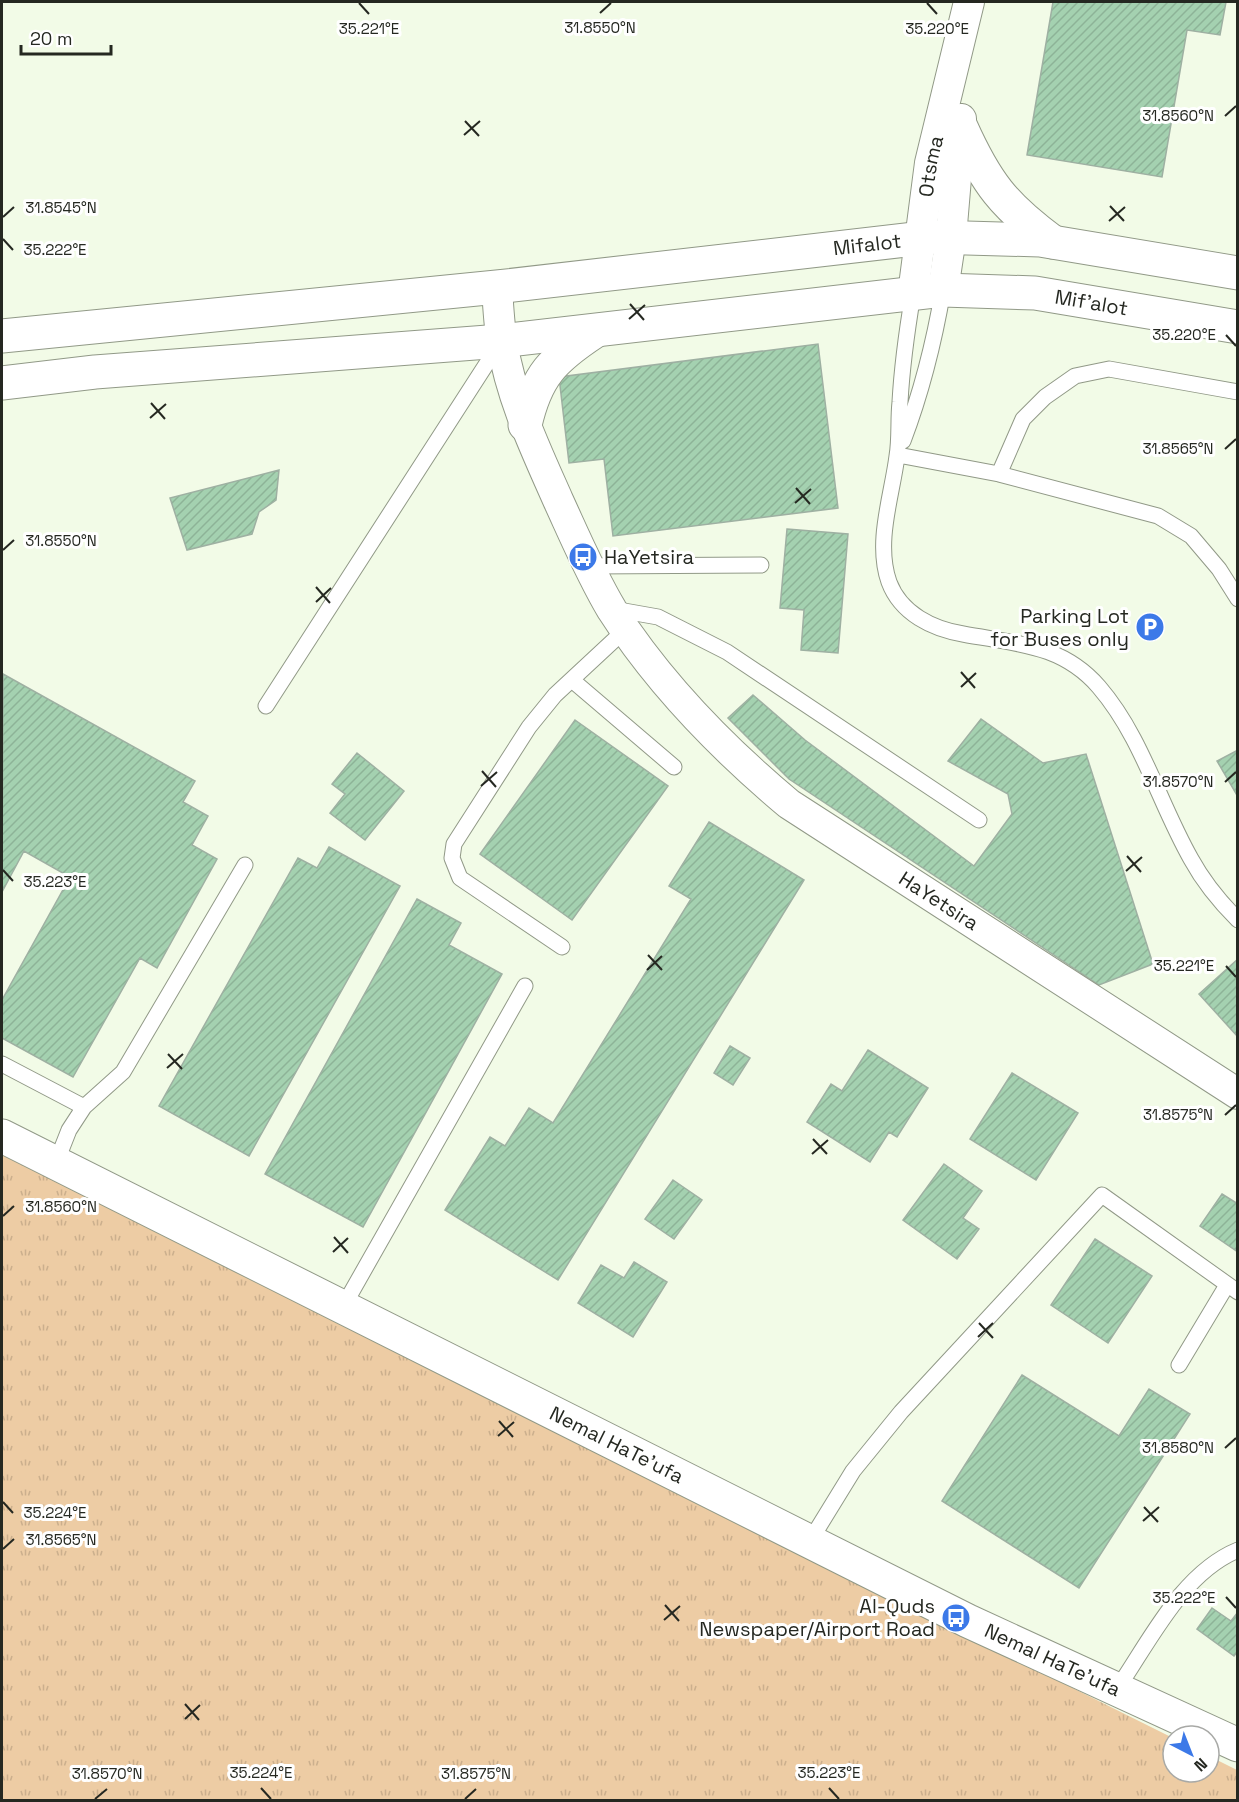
<svg xmlns="http://www.w3.org/2000/svg" width="1239" height="1802" font-family="'Space Grotesk',sans-serif">
	<style>
		.grass { fill: url(#grass-tufts) }
		.building { fill: url(#building-hatch); stroke: #9eb0a2; stroke-width: 1.5 }
		.lines { fill: none; stroke-linecap: round; stroke-linejoin: round }
		.lane-casing { stroke: #919987; stroke-width: 17 }
		.street-casing { stroke: #919987; stroke-width: 32 }
		.secondary-casing { stroke: #919987; stroke-width: 35 }
		.lane { stroke: #fff; stroke-width: 15 }
		.street { stroke: #fff; stroke-width: 30 }
		.secondary { stroke: #fff; stroke-width: 33 }
		.ticks { fill: none; stroke: #252821; stroke-width: 2 }
		.labels { text-anchor: middle; stroke-width: 6; stroke-linejoin: round; paint-order: stroke }
		.street-label { font-size: 20px; fill: #252821; stroke: #fff }
		.poi-label { font-size: 20px; fill: #252821; stroke: #fff; text-anchor: end }
		.ticks-label { font-size: 15px; text-anchor: middle; fill: #252821; stroke: #fff; stroke-width: 6; stroke-linejoin: round; paint-order: stroke }
	</style>
	<defs>
		<pattern id="grass-tufts" width="24" height="20" patternUnits="userSpaceOnUse" patternTransform="scale(1.5)"><rect width="24" height="20" fill="#edcca4"/><path d="M3 7l-1-3M5 7V3M7 7l1-3M15 17l-1-3M17 17v-4M19 17l1-3" fill="none" stroke="#cbaf8d"/></pattern>
		<pattern id="building-hatch" width="6" height="6" patternUnits="userSpaceOnUse" patternTransform="scale(1.5)"><rect width="6" height="6" fill="#a4d1b0"/><path d="M-1 1l2-2M0 6l6-6M5 7l2-2" fill="none" stroke="#8db397"/></pattern>
	</defs>
	<rect width="100%" height="100%" fill="#f2fbe7"/>
	<path class="grass" d="M2 1154 1173 1738V1772H1209V1756L1237 1770V1800H2Z"/>
	<path class="building" d="M1053 2H1226L1220 35 1187 30 1162 177 1027 155Z
		M818 344 838 508 613 536 604 459 569 463 559 377Z
		M279 470 276 500 259 512 252 534 187 550 170 498Z
		M787 529 848 534 838 653 801 650 804 610 780 608Z
		M3 674 195 781 183 802 208 816 192 845 217 859 157 968 140 958 73 1077 2 1038V1000L70 877 24 851 2 892Z
		M753 695 805 740 974 866 1012 814 1008 794 948 761 981 719 1043 763 1086 754 1153 964 1099 985 789 779 728 718Z
		M575 720 668 786 572 920 480 854Z
		M1238 750V797L1217 761Z
		M357 753 404 791 365 840 330 813 345 794 332 784Z
		M709 822 804 880 558 1280 445 1210 490 1137 505 1146 529 1108 553 1123 691 899 669 886Z
		M329 847 400 886 249 1156 159 1106 298 858 317 868Z
		M417 899 461 923 449 945 502 974 363 1227 265 1174Z
		M1238 959V1037L1199 994Z
		M730 1046 750 1058 733 1085 714 1073Z
		M868 1050 928 1088 897 1137 889 1132 870 1162 807 1122 831 1084 842 1091Z
		M1012 1073 1078 1113 1036 1180 970 1139Z
		M944 1164 982 1191 963 1218 979 1229 957 1259 903 1220Z
		M673 1180 702 1200 674 1239 645 1219Z
		M1222 1194 1238 1204V1252L1200 1226Z
		M1095 1239 1152 1276 1108 1343 1051 1305Z
		M634 1262 667 1282 633 1337 578 1303 601 1265 624 1278Z
		M1022 1375 1119 1436 1149 1389 1190 1414 1079 1588 942 1501Z
		M1212 1608 1231 1621 1238 1612V1651L1234 1656 1197 1629Z"/>
	<g class="lines">
		<g class="lane-casing">
			<path id="lane" d="M913 294C907 330 902 365 900 402 898 420 900 438 897 456 892 496 875 542 889 582 901 614 933 629 963 634 1016 644 1062 644 1099 687 1142 737 1159 803 1191 859 1203 881 1220 902 1238 920
				M903 441C922 391 934 343 943 290
				M898 455 999 474 1158 516 1191 536 1219 569 1238 599
				M999 474 1023 419 1045 397 1075 376 1109 369 1238 392
				M589 566 761 565
				M613 609 658 617 727 652 979 820
				M572 680 674 767
				M266 706 500 343
				M562 947 460 878 452 858 454 844 529 727 555 695 626 629
				M2 1064 84 1107
				M56 1163 69 1130 84 1107 123 1072 245 865
				M343 1307 525 986
				M1179 1365 1227 1285
				M810 1541 853 1471 901 1412 1102 1195 1238 1292
				M1117 1689C1150 1641 1182 1573 1238 1550"/>
		</g>
		<g class="street-casing">
			<g id="street">
				<path id="s1" d="M497 287C498 305 499 324 502 342 511 398 535 448 558 500 575 537 591 575 612 610 660 685 721 747 789 804L1238 1094"/>
				<path d="M943 290 951 237 961 119"/>
				<path id="s2" d="M913 294 930 163 969 2"/>
			</g>
		</g>
		<g class="secondary-casing">
			<g id="secondary">
				<path d="M961 127C986 183 1004 206 1053 242"/>
				<path id="s3" d="M2 336 497 287 932 237 1040 240 1238 273"/>
				<path id="s4" d="M2 383 95 372 501 341 943 290 1035 293 1238 327"/>
				<path d="M525 425C536 376 553 359 594 332"/>
				<path id="s5" d="M2 1136 968 1621 1238 1745"/>
			</g>
		</g>
		<use href="#lane" class="lane"/>
		<use href="#street" class="street"/>
		<use href="#secondary" class="secondary"/>
	</g>
	<path class="ticks" d="M359 3 369 14M927 3 937 14M600 13 611 3M1225 116 1236 106M465 121 479 136M464 135 480 121M1110 206 1124 221M3 217 14 207M1109 221 1125 207M3 239 13 250M630 304 644 320M629 319 645 305M1226 335 1236 346M151 403 165 419M150 418 166 404M1225 449 1236 439M796 488 810 504M795 503 811 489M3 550 14 540M316 587 330 603M316 602 331 588M961 672 975 688M961 687 976 673M482 771 496 787M1225 782 1236 772M481 786 497 772M1127 856 1141 872M3 870 13 881M1126 871 1142 857M648 955 662 970M1226 966 1236 977M647 970 662 956M168 1054 182 1069M167 1068 183 1054M1225 1115 1236 1105M813 1139 827 1154M812 1154 828 1140M3 1216 14 1206M334 1237 348 1253M333 1252 348 1238M979 1323 993 1338M978 1337 993 1323M499 1421 513 1437M498 1436 514 1422M1225 1448 1236 1438M3 1502 13 1513M1144 1507 1158 1522M1143 1521 1159 1507M3 1549 14 1539M1226 1597 1236 1608M665 1605 679 1621M664 1620 680 1606M185 1704 199 1720M185 1719 200 1705M261 1788 271 1799M829 1788 839 1799M95 1799 107 1789M465 1799 476 1789"/>
	<defs>
		<g id="bus-disc" transform="scale(1.5)"><circle r="9.5" fill="#3c79e8" stroke="#fff"/><path d="M-5-6H5V4H4V6H2V4H-2V6H-4V4H-5ZM-3.5-4V0h7V-4ZM-3.5 1.2v1.5H-2V1.2ZM2 1.2v1.5H3.5V1.2Z" fill="#fff"/></g>
		<g id="parking-disc" transform="scale(1.5)"><circle r="9.5" fill="#3c79e8" stroke="#fff"/><path d="M-3.5-5.5H1a3.5 3.5 0 0 1 0 7H-1V5.5H-3.5ZM-1-3.4V-.6H.8a1.4 1.4 0 0 0 0-2.8Z" fill="#fff"/></g>
	</defs>
	<g fill-rule="evenodd">
		<use href="#bus-disc" x="583" y="557"/>
		<use href="#parking-disc" x="1150" y="627"/>
		<use href="#bus-disc" x="956" y="1618"/>
	</g>
	<g class="labels">
		<g class="street-label">
			<text dy="7" stroke="none"><textPath href="#s2" startOffset="129">Otsma</textPath></text>
			<text dy="7" stroke="none"><textPath href="#s3" startOffset="870">Mifalot</textPath></text>
			<text dy="7" stroke="none"><textPath href="#s4" startOffset="1095">Mif'alot</textPath></text>
			<text dy="7" stroke="none"><textPath href="#s1" startOffset="788">HaYetsira</textPath></text>
			<text dy="7" stroke="none"><textPath href="#s5" startOffset="688">Nemal HaTe'ufa</textPath></text>
			<text dy="7" stroke="none"><textPath href="#s5" startOffset="1174">Nemal HaTe'ufa</textPath></text>
		</g>
		<g class="poi-label">
			<text x="604" y="564" text-anchor="start">HaYetsira</text>
			<text x="1129" y="623">Parking Lot<tspan x="1129" dy="23">for Buses only</tspan></text>
			<text x="935" y="1613">Al-Quds<tspan x="935" dy="23">Newspaper/Airport Road</tspan></text>
		</g>
	</g>
	<g class="ticks-label">
		<text x="600" y="33">31.8550°N</text>
		<text x="369" y="34">35.221°E</text>
		<text x="937" y="34">35.220°E</text>
		<text x="1178" y="121">31.8560°N</text>
		<text x="61" y="213">31.8545°N</text>
		<text x="55" y="255">35.222°E</text>
		<text x="1184" y="340">35.220°E</text>
		<text x="1178" y="454">31.8565°N</text>
		<text x="61" y="546">31.8550°N</text>
		<text x="1178" y="787">31.8570°N</text>
		<text x="55" y="887">35.223°E</text>
		<text x="1184" y="971">35.221°E</text>
		<text x="1178" y="1120">31.8575°N</text>
		<text x="61" y="1212">31.8560°N</text>
		<text x="1178" y="1453">31.8580°N</text>
		<text x="55" y="1518">35.224°E</text>
		<text x="61" y="1545">31.8565°N</text>
		<text x="1184" y="1603">35.222°E</text>
		<text x="261" y="1778">35.224°E</text>
		<text x="829" y="1778">35.223°E</text>
		<text x="107" y="1779">31.8570°N</text>
		<text x="476" y="1779">31.8575°N</text>
	</g>
	<rect width="1239" height="1802" fill="none" stroke="#252821" stroke-width="6"/>
	<g transform="translate(1191 1754) rotate(138)"><circle r="28" fill="#ffffff" stroke="#a8a9a6" stroke-width="1.5"/>
	<path d="M0-4.5L10 22L0 15L-10 22Z" fill="#3c79e8"/>
	<text y="-9" font-size="16" font-weight="bold" text-anchor="middle" fill="#252821">N</text>
	</g>
	<path d="M21 45v9h90v-9" fill="none" stroke="#252821" stroke-width="3"/>
	<text x="30" y="45" font-size="18" fill="#252821" stroke="#ffffff" stroke-width="4.5" paint-order="stroke">20 m</text>
</svg>
